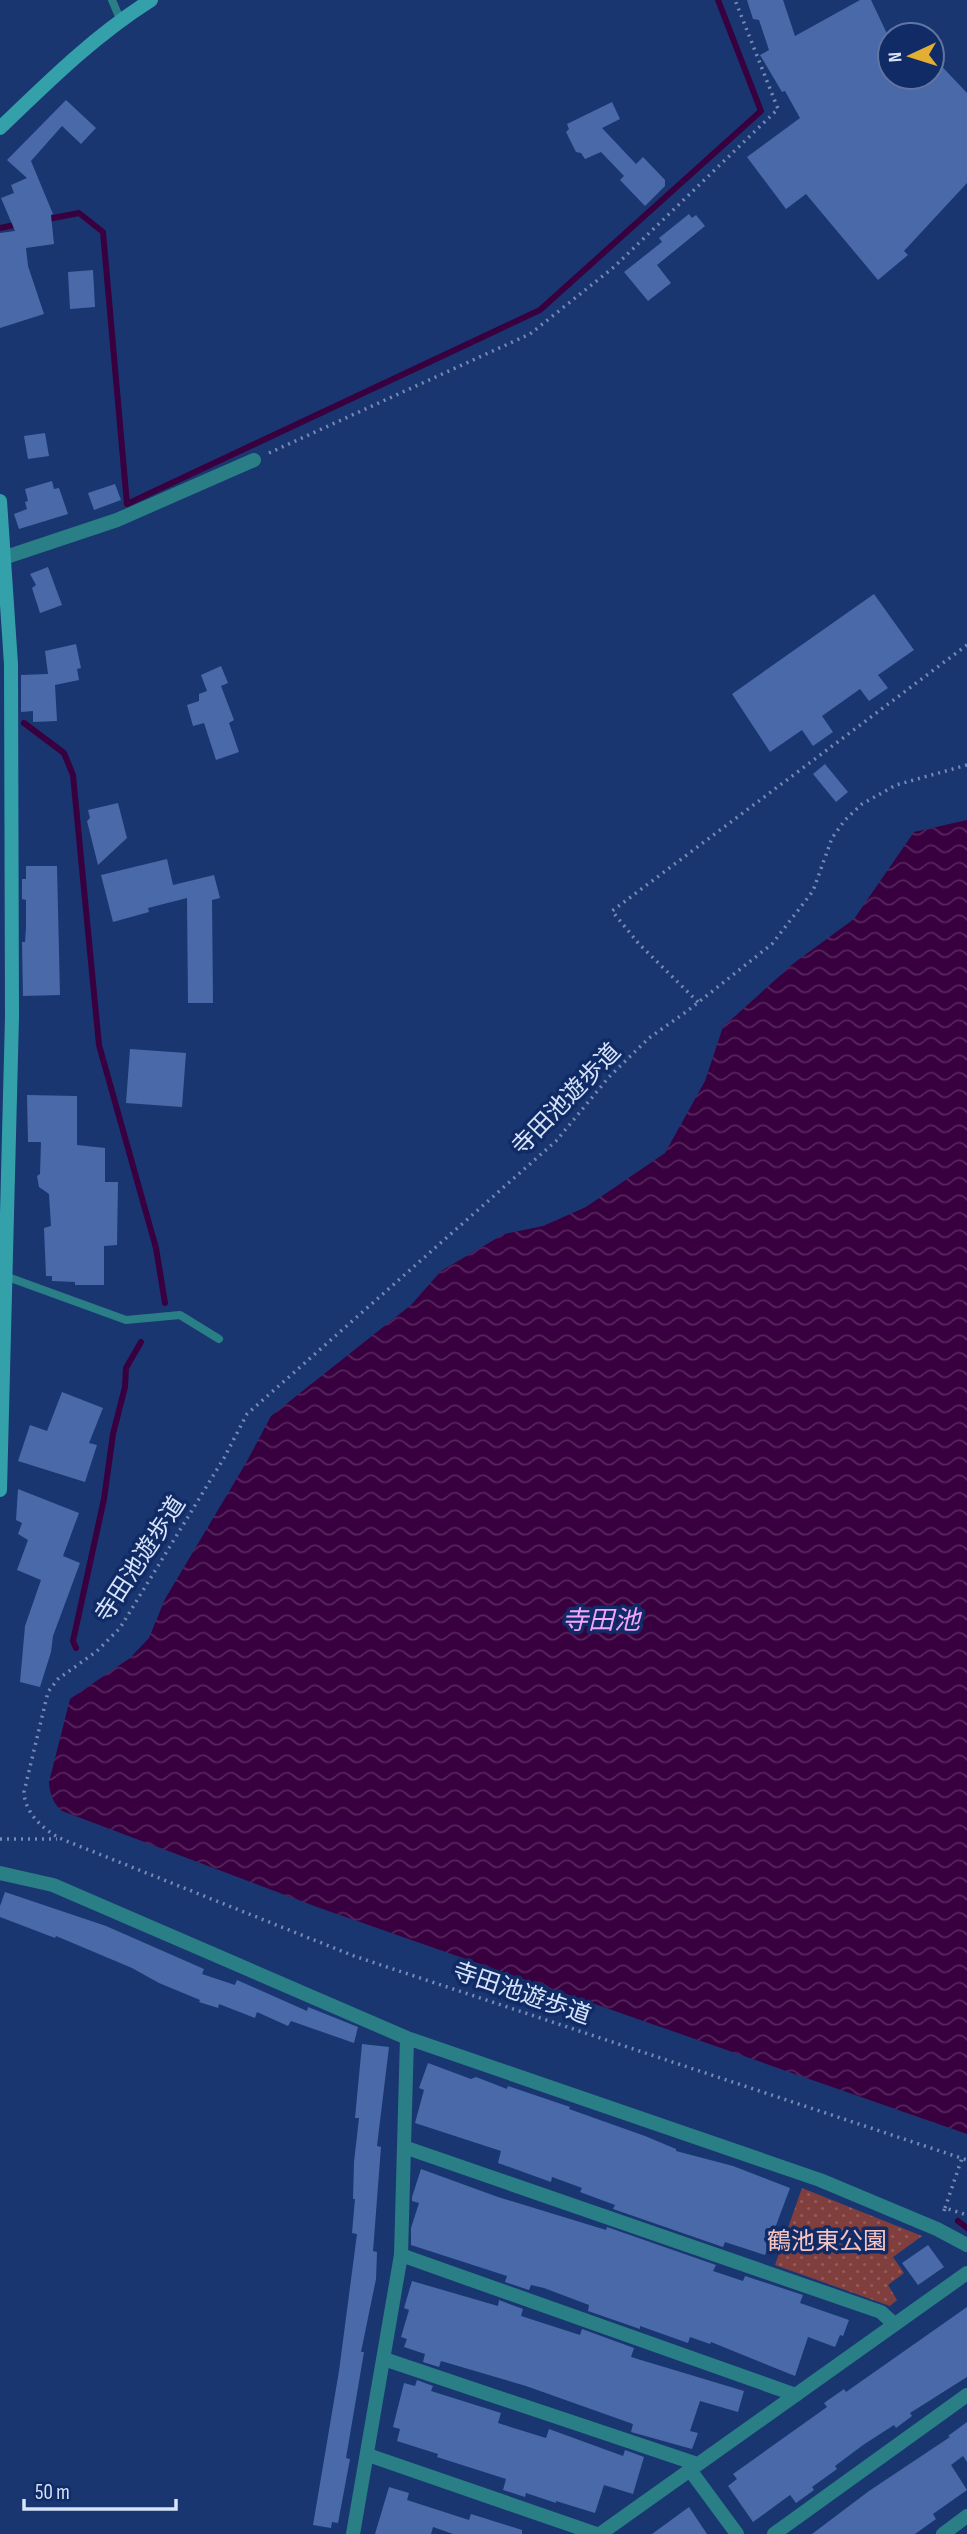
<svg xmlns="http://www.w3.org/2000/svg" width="967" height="2534" font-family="'Sofia Sans Condensed','Noto Sans JP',sans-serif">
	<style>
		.park { fill: url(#park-dots) }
		.water { fill: url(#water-waves) }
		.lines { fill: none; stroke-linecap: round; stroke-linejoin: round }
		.stream { stroke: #39003f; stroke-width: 6 }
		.building { fill: #4969a9 }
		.path { stroke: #768ab3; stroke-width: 3.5; stroke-dasharray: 2 5; stroke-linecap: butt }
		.lane { stroke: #2a7f86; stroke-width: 8 }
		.street { stroke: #2a7f86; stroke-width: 14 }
		.secondary { stroke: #34a1aa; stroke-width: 14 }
		.labels { text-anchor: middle; stroke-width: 7; stroke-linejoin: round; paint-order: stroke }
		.street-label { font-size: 24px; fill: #d7e3f9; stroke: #102b65 }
		.park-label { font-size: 24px; fill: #f8c4c1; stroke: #102b65 }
		.water-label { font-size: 26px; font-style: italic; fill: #f4a4fd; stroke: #102b65 }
	</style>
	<defs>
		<pattern id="park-dots" width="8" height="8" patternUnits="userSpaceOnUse" patternTransform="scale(1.75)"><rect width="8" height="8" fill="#803f3d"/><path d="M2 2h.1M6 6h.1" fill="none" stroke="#915b5a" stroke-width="1.8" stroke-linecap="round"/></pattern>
		<pattern id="water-waves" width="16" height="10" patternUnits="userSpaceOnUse" patternTransform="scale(1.75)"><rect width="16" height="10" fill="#39003f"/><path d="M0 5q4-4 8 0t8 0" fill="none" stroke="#55255c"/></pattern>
	</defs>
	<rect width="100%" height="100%" fill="#1a3671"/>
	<path class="park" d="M802 2188 922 2236 893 2257 904 2273 888 2285 897 2300 890 2306 775 2265Z"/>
	<path class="water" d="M967 820V2134L317 1907 62 1811C53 1803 50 1795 49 1782L70 1699 130 1658 149 1638 165 1599 246 1463 271 1416 411 1305 441 1271 504 1234 543 1226 586 1207 665 1153 705 1081 723 1027 794 963 854 919 914 832Z"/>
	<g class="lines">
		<path class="stream" d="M43 220 79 213 103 232 127 504 540 310 761 111 718 0
			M0 228 19 224
			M24 723 64 753 73 775 99 1045 156 1248 165 1303
			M76 1648 73 1641 104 1499 113 1434 125 1387 126 1368 141 1342
			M958 2221 967 2228"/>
	</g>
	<path class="building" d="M747 0H783L795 36 860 0H871L890 40V77H932V56L967 93V183L904 251 908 255 878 280 806 194 786 209 747 157 800 118 785 91 782 92 760 55 769 50 759 20 753 19Z
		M66 100 96 128 81 144 62 126 31 161 53 214 51 215 54 244 26 248 28 266 44 314 0 328V233L15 231 1 198 14 193 11 185 27 178 7 160Z
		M612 102 620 119 602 128 636 164 643 157 665 180V186L645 206 620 180 624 176 601 152 585 159 581 153 576 152 566 132 569 129 567 124Z
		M689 214 692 218 696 215 705 226 657 265 671 283 648 301 624 272 662 242 659 238Z
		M93 270 95 307 70 309 68 272Z
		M45 433 49 456 28 459 24 436Z
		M52 481 54 489 59 488 68 514 19 529 14 514 27 509 25 502 28 501 25 489Z
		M115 484 121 500 94 510 88 493Z
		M48 567 62 605 40 613 32 588 36 585 30 574Z
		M874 594 914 650 878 675 888 688 869 701 860 689 822 716 833 732 813 746 802 730 770 752 732 694Z
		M76 644 81 668 77 669 79 680 55 685 57 721 33 722V711L21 712V675L48 674 45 651Z
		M221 666 228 683 221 686 234 720 229 723 239 752 216 760 204 723 193 726 187 705 199 701V694L207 691 201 675Z
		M825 764 848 792 836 802 813 774Z
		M118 803 127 838 98 865 87 821 90 818 88 810Z
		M167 859 173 885 214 875 220 898 212 900 213 1003H188L187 898 148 908 149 912 113 922 101 875Z
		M26 866H57L60 995 23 996 22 942H25L26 927V900L22 899V879H26Z
		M130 1049 186 1053 182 1107 126 1103Z
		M27 1095 77 1096V1145L105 1148V1182H118L117 1245 104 1246V1285H75V1282L52 1281V1276H46L44 1228 51 1226 49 1194 39 1187 37 1176 40 1174 41 1142H28Z
		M62 1392 103 1408 89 1443 97 1445 85 1482 18 1461 30 1425 47 1431Z
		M18 1489 79 1513 63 1556 80 1563 53 1636 51 1652 40 1687 20 1682 25 1626 41 1580 17 1570 28 1540 18 1534 22 1523 16 1520Z
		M5 1892 106 1926 204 1969 202 1974 235 1985 237 1980 307 2011 308 2007 358 2027 354 2043 291 2021 288 2026 257 2012 255 2018 219 2004 218 2008 199 2002 200 2000 159 1983 132 1968 56 1936 55 1938 0 1917V1906Z
		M362 2044 389 2047 377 2146 381 2147 373 2251 377 2252 376 2279 361 2352H364L346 2458 350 2459 338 2523 332 2522 331 2528 313 2525 339 2371 357 2234 352 2233 355 2199H353L354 2162 359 2118H355Z
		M428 2063 471 2079 476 2077 507 2089 508 2086 570 2107 569 2109 645 2136 676 2149V2151L733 2166 790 2188 765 2255 725 2242 723 2247 613 2209 615 2205 580 2192 582 2188 552 2177 551 2182 498 2163 501 2151 415 2123 424 2090 419 2088Z
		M421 2169 498 2197 606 2230 607 2227 716 2265 713 2271 743 2281 745 2276 803 2295 800 2303 849 2320 843 2336 840 2335 835 2347 808 2337 795 2376 711 2342 710 2344 690 2337 688 2343 640 2326V2329L588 2311 589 2305 544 2288 531 2285 529 2290 505 2282 507 2276 411 2245V2228L419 2203 412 2201V2197Z
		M928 2245 944 2267 918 2285 902 2263Z
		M412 2281 498 2306 499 2300 523 2309 521 2316 580 2335 582 2329 634 2348 631 2357 744 2391 738 2412 700 2401 690 2431 698 2433 692 2449 631 2432 633 2424 526 2386 441 2361 439 2367 423 2362 425 2354 404 2347 407 2339 401 2337 409 2310 404 2308Z
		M967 2307V2377L910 2413 912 2416 896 2428 894 2425 863 2445 835 2466 837 2469 812 2487 814 2490 796 2503 790 2495 753 2522 728 2486 737 2479 733 2474 827 2407 824 2403 844 2389 846 2392Z
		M417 2380 433 2386 431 2391 501 2413 498 2423 546 2438 549 2429 623 2456 625 2450 644 2457 633 2494 604 2485 595 2513 556 2501V2503L526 2493 525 2497 503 2490 506 2479 437 2457 438 2454 397 2441 400 2429 393 2427 404 2383 415 2386Z
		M967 2422V2462L963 2456 951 2465 967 2490 933 2514 936 2519 915 2534H812L869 2491 950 2437 948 2436Z
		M389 2487 409 2493 407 2500 469 2520 471 2514 522 2530V2534H453L433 2527 431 2534H375Z
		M689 2507 707 2534H652Z"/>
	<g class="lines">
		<path class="path" d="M269 453 530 334 614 267 778 109 735 0
			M967 765 896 785 862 804 845 820 832 838 813 891 772 944 686 1012 649 1038 609 1077 556 1141 247 1414 224 1458 120 1628 97 1651 58 1679 48 1692 24 1792C25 1813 42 1828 59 1838L354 1956 967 2160
			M698 1002 639 944 612 911 967 645
			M0 1839H57
			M945 2208 962 2158
			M944 2211 945 2208 967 2215"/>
		<path class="lane" d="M112 0 120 19
			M5 1276 126 1320 180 1315 219 1339"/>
		<path class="street" d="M0 559 117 520 254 460
			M0 1873 53 1885 407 2038 820 2180 937 2229 967 2245
			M404 2147 881 2312 894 2324
			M401 2255 796 2395
			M384 2359 697 2464
			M368 2455 597 2534
			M690 2470 737 2534
			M353 2534 401 2255 407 2038
			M600 2534 967 2273
			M774 2534 967 2395
			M943 2534 967 2516"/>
		<path class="secondary" d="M0 128C48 82 94 36 151 0
			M0 501 11 664 12 1017 0 1490"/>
	</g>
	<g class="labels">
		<g class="street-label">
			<text transform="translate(566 1099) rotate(-46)" y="8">寺田池遊歩道</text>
			<text transform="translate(140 1559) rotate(-57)" y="8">寺田池遊歩道</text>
			<text transform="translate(522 1993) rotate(19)" y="8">寺田池遊歩道</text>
		</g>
		<g class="park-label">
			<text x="827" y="2249">鶴池東公園</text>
		</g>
		<g class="water-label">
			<text x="601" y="1629">寺田池</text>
		</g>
	</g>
	<g transform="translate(911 56) rotate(266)"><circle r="33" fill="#102b65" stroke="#6075a0" stroke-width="2"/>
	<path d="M0-5L12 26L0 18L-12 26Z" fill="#e4ae35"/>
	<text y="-10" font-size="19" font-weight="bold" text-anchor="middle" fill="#d7e3f9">N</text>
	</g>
	<path d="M24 2499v10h152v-10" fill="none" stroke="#d7e3f9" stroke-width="3.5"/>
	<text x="35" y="2499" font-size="21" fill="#d7e3f9" stroke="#102b65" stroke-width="5" paint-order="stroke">50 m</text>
</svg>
